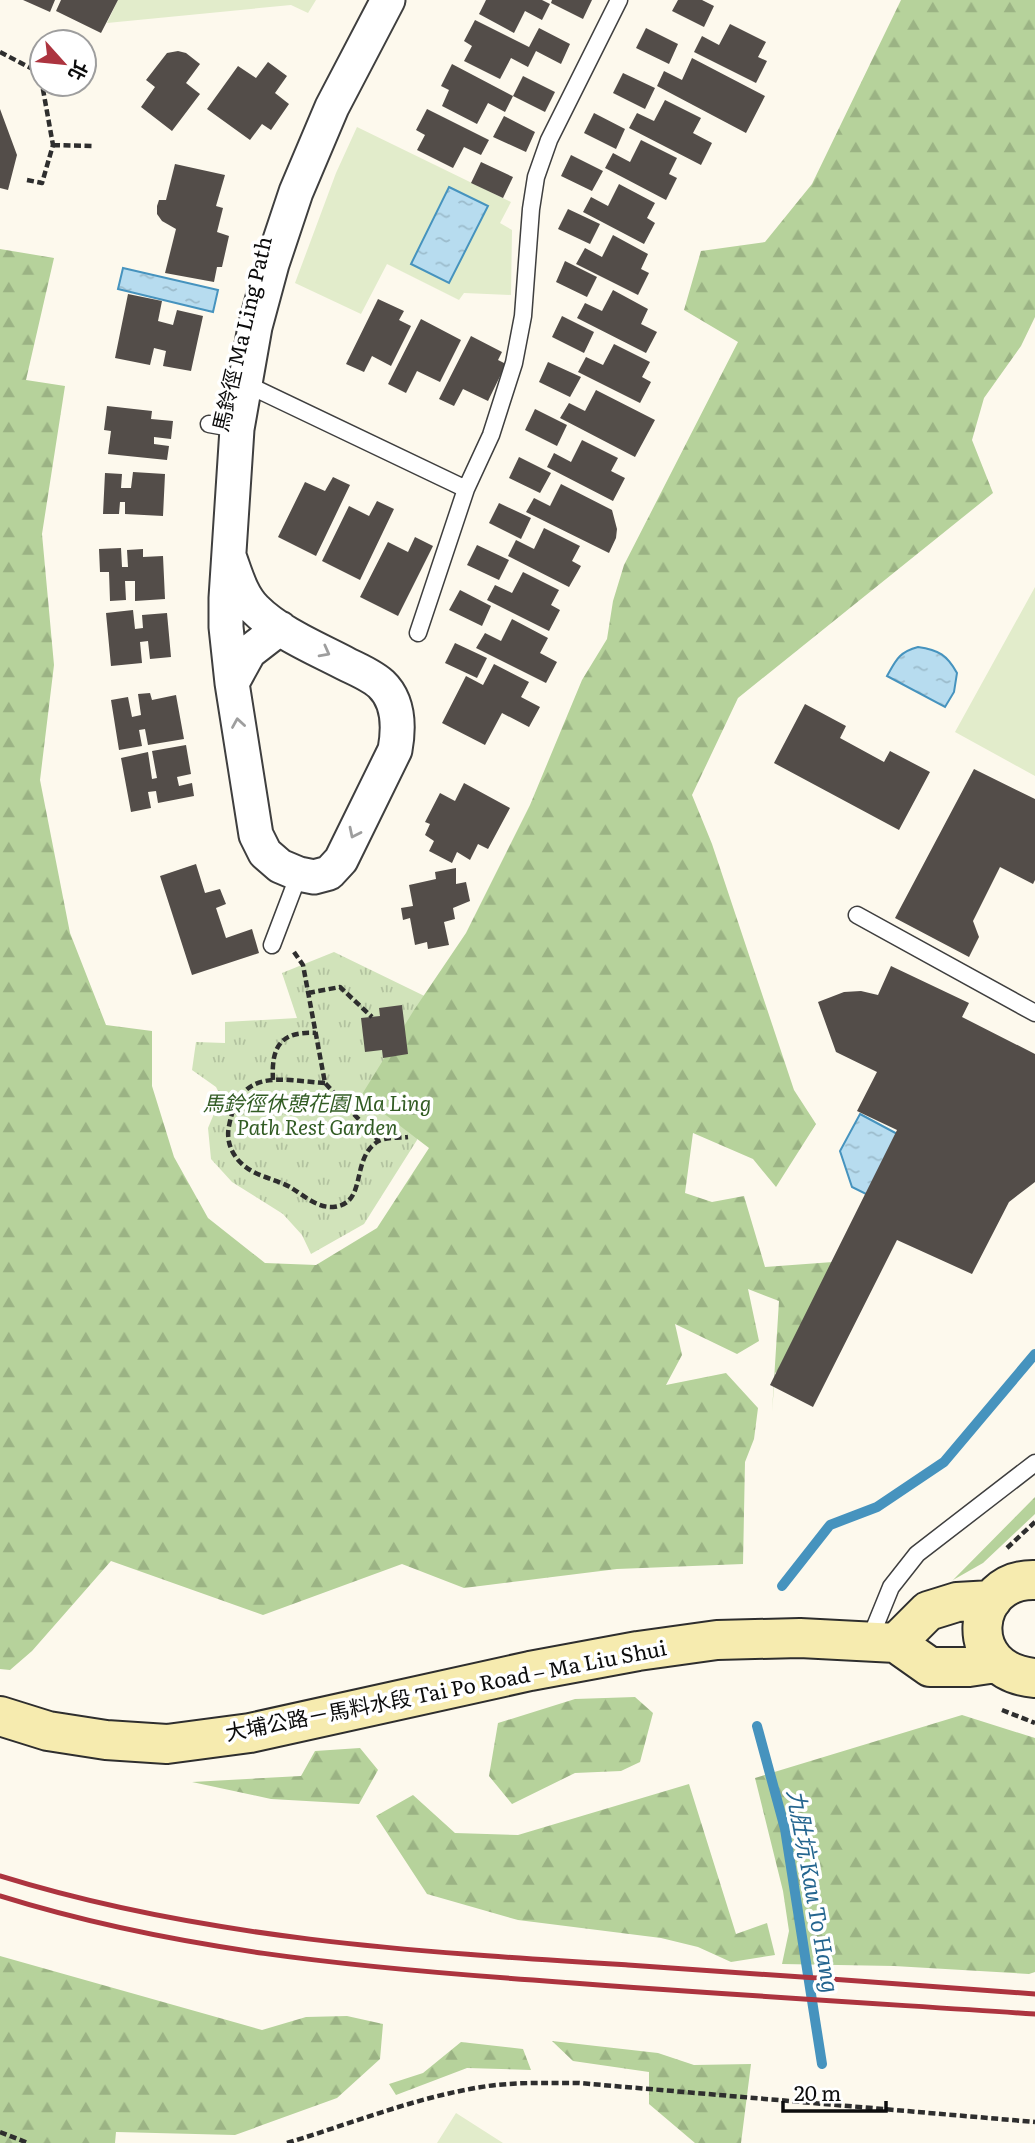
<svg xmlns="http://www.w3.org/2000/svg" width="1035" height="2143" font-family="Literata,'Noto Sans TC',serif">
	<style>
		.grass { fill: url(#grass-tufts) }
		.forest { fill: url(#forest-firs) }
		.pitch { fill: #e2eccb }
		.water { fill: url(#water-ripples); stroke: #4693be; stroke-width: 2 }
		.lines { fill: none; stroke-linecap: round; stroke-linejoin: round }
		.stream { stroke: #4693be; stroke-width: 10 }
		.building { fill: #534d49 }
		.service-casing { stroke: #3f3f3f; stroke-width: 19 }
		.minor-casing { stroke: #3f3f3f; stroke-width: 37 }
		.secondary-casing { stroke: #2e2e2e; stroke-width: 42 }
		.path { stroke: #2e2e2e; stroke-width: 4.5; stroke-dasharray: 7 3.5; stroke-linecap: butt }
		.service { stroke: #fff; stroke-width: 16 }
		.minor { stroke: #fff; stroke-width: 33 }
		.secondary { stroke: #f6ebaf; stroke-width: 38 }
		.rail { stroke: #ac343f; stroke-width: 5 }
		.oneway { stroke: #9e9e9e }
		.labels { text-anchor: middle; stroke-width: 7; stroke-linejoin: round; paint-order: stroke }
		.street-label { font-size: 21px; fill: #0c0c0c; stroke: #fff }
		.park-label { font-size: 21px; font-style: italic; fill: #325c24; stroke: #fff }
		.water-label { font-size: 23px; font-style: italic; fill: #24658f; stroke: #fff }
	</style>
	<defs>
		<pattern id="grass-tufts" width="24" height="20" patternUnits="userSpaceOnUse" patternTransform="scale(1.75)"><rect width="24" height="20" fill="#d1e3ba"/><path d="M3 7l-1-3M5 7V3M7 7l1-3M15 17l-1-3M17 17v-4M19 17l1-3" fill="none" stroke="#b2c29f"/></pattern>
		<pattern id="forest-firs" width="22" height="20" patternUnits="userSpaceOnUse" patternTransform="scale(1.75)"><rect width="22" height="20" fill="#b6d29b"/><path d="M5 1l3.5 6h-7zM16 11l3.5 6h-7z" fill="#9bb384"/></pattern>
		<pattern id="water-ripples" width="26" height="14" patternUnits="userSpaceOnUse" patternTransform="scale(1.75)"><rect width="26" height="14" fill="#b7dcef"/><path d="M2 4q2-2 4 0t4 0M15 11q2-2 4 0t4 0" fill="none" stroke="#9cbccc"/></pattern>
	</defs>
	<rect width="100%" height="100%" fill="#fdf9ed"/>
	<path class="grass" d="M334 952 445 1006 417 1140 364 1224 311 1254 302 1235 283 1214 232 1182 211 1159 208 1128 221 1097 216 1087 192 1070 196 1042 225 1043V1022L297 1018 282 973Z"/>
	<path class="forest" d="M901 0H1035V317L1021 346 984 398 972 440 993 493 738 698 692 795 712 844 794 1090 816 1124 776 1187 753 1159 693 1133 685 1193 712 1202 744 1196 765 1267 833 1262 790 1360 775 1373 772 1412 779 1301 748 1289 759 1341 737 1354 675 1324 682 1355 666 1385 726 1373 758 1408 754 1439 745 1462 743 1564 617 1569 464 1588 402 1564 263 1615 111 1561 32 1651 10 1670 0 1669V249L54 258 26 380 65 386 42 534 54 665 40 780 70 933 106 1025 152 1031V1086L174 1157 208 1218 265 1263 316 1265 377 1228 429 1148 361 1096 414 1010 466 933 530 805 582 680 607 639 613 601 624 565 738 342 684 310 701 251 765 242 812 184Z
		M1035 1497V1514L983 1563 953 1580Z
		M635 1697 653 1713 640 1762 621 1771 575 1773 512 1804 489 1776 498 1723 575 1699Z
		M962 1715 1035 1738V1972L1029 1974 894 1966 782 1964 789 1931 783 1891 755 1778Z
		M360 1748 378 1770 359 1804 271 1799 192 1782 301 1776 315 1751Z
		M689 1784 736 1934 767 1923 775 1955 731 1962 698 1947 661 1938 518 1920 427 1894 376 1816 413 1795 455 1833 518 1835Z
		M0 1956 262 2030 306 2017 347 2016 383 2024 380 2059 337 2098 235 2135 116 2132 115 2143H0Z
		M552 2041 658 2053 694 2065 751 2064 741 2143H695L649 2104V2072L573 2061Z
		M461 2042 523 2049 531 2070 467 2068 396 2095 389 2084 423 2073Z"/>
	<path class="pitch" d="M118 0H316L308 13 291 5 107 23Z
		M357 127 511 202 500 223 512 230 511 295 464 293 459 300 387 264 361 314 295 283 336 173Z
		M1035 587V776L955 732Z
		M456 2113 503 2143H437Z"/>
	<path class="water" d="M449 187 488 206 449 283 411 264Z
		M123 268 218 290 213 312 118 289Z
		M918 647C939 650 947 655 957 673L954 692 945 707 887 676C896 660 899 652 918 647Z
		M860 1114 903 1137 872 1197 852 1187 840 1151Z"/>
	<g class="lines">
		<path class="stream" d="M782 1586 830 1525 877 1507 944 1462 1035 1354
			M757 1726 785 1829 822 2064"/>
	</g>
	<path class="building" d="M23 0H55L50 12Z
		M61 0H118L101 33 56 11Z
		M486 0H542L550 4 542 20 525 11 514 33 479 14Z
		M552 0H592L583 19 551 3Z
		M678 0H702L714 6 704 27 672 11Z
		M475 20 529 47 539 28 570 44 561 64 536 51 528 67 511 58 500 79 464 61 472 46 464 41Z
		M730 24 766 42 758 57 767 61 756 83 694 52 702 36 719 45Z
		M646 28 678 44 669 64 636 48Z
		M178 51 186 53 200 64 186 83 200 94 172 131 141 107 155 87 146 80 167 53Z
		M692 58 765 96 746 133 657 86 664 71 682 80Z
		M268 62 287 76 275 93 289 104 271 130 262 124 250 140 207 109 238 66 256 78Z
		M452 64 513 96 505 112 488 103 477 124 442 106 449 90 441 86Z
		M623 73 655 88 645 109 613 93Z
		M523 76 555 92 545 112 513 96Z
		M665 100 701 118 693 133 712 143 701 165 629 128 637 113 654 121Z
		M0 109 17 155 8 190 0 188Z
		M427 109 489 140 481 155 464 147 453 168 417 150 425 135 416 130Z
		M594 113 625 129 616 149 584 133Z
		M504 116 535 132 526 152 493 137Z
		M641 140 677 158 669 174 677 178 666 200 605 168 613 153 630 162Z
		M571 155 603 171 592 191 561 176Z
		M481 162 513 177 503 198 471 183Z
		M175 164 225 175 216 206 223 208 217 232 229 236 222 267H217L214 282 165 273 176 229 162 221 157 214V206L159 200H166Z
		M619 184 655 203 647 218 655 223 644 244 583 212 591 197 608 206Z
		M568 209 600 224 590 244 558 229Z
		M613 235 648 254 641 269 649 273 638 295 576 264 585 248 602 257Z
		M565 261 597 277 587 297 556 282Z
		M613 290 648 309 641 324 657 332 646 353 577 318 585 303 602 311Z
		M128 294 162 301 158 321 173 325 177 310 203 316 191 371 163 366 166 351 154 348 150 365 115 358Z
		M378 299 404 311 399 320 411 326 391 366 372 356 364 372 346 364Z
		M562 316 594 332 584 353 552 337Z
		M421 319 461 340 440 382 417 371 406 393 388 384Z
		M471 336 502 352 498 360 506 364 488 401 463 389 454 406 439 399Z
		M614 344 650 362 642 377 651 382 640 403 578 372 586 357 603 365Z
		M548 362 581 377 570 397 539 382Z
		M596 390 655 420 635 457 560 418 569 403 585 411Z
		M107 406 152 411 151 419 173 421 171 439 154 437V444L169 446 167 460 108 454 111 431 104 430Z
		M535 409 567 425 557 446 525 430Z
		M582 440 618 458 611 471 625 478 613 501 547 467 554 453 571 462Z
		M519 457 551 473 540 493 509 478Z
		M133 472 165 474 163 516 125 514V502H120L119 514H103L105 473 122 474 121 488H131Z
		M333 477 350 485 316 556 278 537 305 482 325 491Z
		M561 484 612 510 617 529 616 538 609 553 526 512 534 498 550 506Z
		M377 501 394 509 360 580 322 561 349 506 369 516Z
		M499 503 531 518 521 539 489 523Z
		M544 528 580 546 572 561 581 566 569 587 508 556 516 540 534 549Z
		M415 537 433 546 398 616 360 597 388 542 408 552Z
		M477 545 509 560 499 580 467 565Z
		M121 548 122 567H128L127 550 143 549V557L163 556 165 599 135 601V581H125L126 600 110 601 109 572H100L99 549Z
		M523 572 559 590 551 605 560 610 549 631 487 600 495 585 512 593Z
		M460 590 491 606 482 626 449 610Z
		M133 610 135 629 143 628 142 615 167 613 171 657 150 659 148 641 140 642 142 663 111 666 106 613Z
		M512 619 548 638 540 653 557 662 546 683 476 648 485 633 501 641Z
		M455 643 487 658 477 678 445 663Z
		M494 664 529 682 521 697 540 707 529 727 502 713 485 745 442 723 466 676 483 685Z
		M150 693 152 700 176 695 184 739 148 745 145 729 139 730 142 746 119 750 111 700 128 697 132 717 141 715 138 694Z
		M805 704 846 726 840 738 884 762 890 751 930 772 899 830 774 763Z
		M186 745 191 774 177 777 179 786 192 783 194 796 158 803 156 791 148 792 151 808 131 812 121 758 148 752 152 779 157 778 152 751Z
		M974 769 1035 799V880L1033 884 1000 867 973 921 979 937 969 957 895 918Z
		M464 783 510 808 488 849 478 844 470 860 457 852 452 863 429 851 434 841 425 835 430 824 425 822 440 793 455 801Z
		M196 864 205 893 220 889 226 904 216 908 226 938 252 929 259 953 192 975 160 876Z
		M456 868V884L466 882 470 901 453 908 455 919 444 922 449 945 428 949 427 942 415 945 410 918 403 920 401 908 413 906 409 885 436 879 435 872Z
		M891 966 969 1003 962 1017 1035 1054V1182L1009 1202 972 1274 897 1240 813 1407 770 1385 897 1130 857 1111 877 1072 836 1052 818 1002 844 992 861 991 878 995Z
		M402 1005 408 1054 383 1058 382 1050 365 1052 361 1018 380 1016 379 1008Z"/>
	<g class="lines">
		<g class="service-casing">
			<path id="service" d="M246 384 466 489
				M209 424 237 429
				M418 633 466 489 491 435 514 363 523 316 531 209 536 177 549 140 619 0
				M857 915 1035 1013
				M272 945 299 874
				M869 1641 891 1587 917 1554 1035 1463"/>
		</g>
		<g class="minor-casing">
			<path id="minor" d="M229 556C236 575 241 595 255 609 280 634 318 649 348 665 359 670 372 676 381 684 399 701 399 728 395 750L341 860 329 873 314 877 299 874 280 866 265 853 256 835 232 683 226 627V598L237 429 255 327 272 264 296 192 332 107 388 0
				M232 683 249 652 280 628"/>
		</g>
		<g class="secondary-casing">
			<path id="secondary" d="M1035 1580C970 1578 960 1672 1035 1678
				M896 1643 928 1611 957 1602 992 1600
				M0 1716 48 1731 106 1740 167 1744 250 1733 530 1671 638 1651 717 1640 800 1638 896 1643 930 1667H969L996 1663"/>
		</g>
		<path class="path" d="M0 52 42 74
			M35 56 42 83
			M84 71 85 69
			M62 84 74 91 78 84
			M53 145 95 146
			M27 180 42 183 53 145 42 84
			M294 952 303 965 325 1083 378 1140
			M308 993 340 987 372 1017
			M273 1080C271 1046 281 1031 316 1033
			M325 1083C279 1080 240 1067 229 1126 226 1140 231 1154 242 1164 255 1176 275 1179 290 1187 303 1195 317 1208 333 1207 368 1204 350 1160 377 1142 384 1137 399 1138 408 1137
			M1007 1548 1035 1522
			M1002 1710 1035 1723
			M0 2132 28 2143
			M287 2143C353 2123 419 2096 488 2086 518 2082 548 2083 579 2083L1035 2122"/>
		<use href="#service" class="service"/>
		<use href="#minor" class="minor"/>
		<use href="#secondary" class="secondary"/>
		<path class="rail" d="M0 1876C203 1939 417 1952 628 1965 764 1974 899 1984 1035 1994
			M0 1896C173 1950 353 1967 533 1980 700 1993 868 2003 1035 2014"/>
	</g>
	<defs><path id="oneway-chevron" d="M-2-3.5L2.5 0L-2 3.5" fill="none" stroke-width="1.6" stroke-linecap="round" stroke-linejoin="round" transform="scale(1.75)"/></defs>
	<g class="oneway">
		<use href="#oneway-chevron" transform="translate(325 652) rotate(28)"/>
		<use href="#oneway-chevron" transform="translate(238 723) rotate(-99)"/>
		<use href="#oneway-chevron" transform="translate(354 833) rotate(116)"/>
	</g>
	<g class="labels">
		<g class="street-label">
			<text transform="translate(243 334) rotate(-77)" y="7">馬鈴徑 Ma Ling Path</text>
			<text transform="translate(446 1691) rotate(-11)" y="7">大埔公路－馬料水段 Tai Po Road – Ma Liu Shui</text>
		</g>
		<g class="park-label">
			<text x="317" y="1111">馬鈴徑休憩花園 Ma Ling<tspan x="317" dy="24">Path Rest Garden</tspan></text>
		</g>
		<g class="water-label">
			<text transform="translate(813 1891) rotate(80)" y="8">九肚坑 Kau To Hang</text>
		</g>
	</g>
	<g transform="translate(63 63) rotate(117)"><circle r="33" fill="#ffffff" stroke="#9e9e9e" stroke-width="2"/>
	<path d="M0-5L12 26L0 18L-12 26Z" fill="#ac343f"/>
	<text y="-10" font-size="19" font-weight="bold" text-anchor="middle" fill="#0c0c0c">北</text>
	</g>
	<path d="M783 2101v10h103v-10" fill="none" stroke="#0c0c0c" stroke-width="3.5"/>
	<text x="794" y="2101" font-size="21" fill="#0c0c0c" stroke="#ffffff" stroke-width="5" paint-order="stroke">20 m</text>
</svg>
